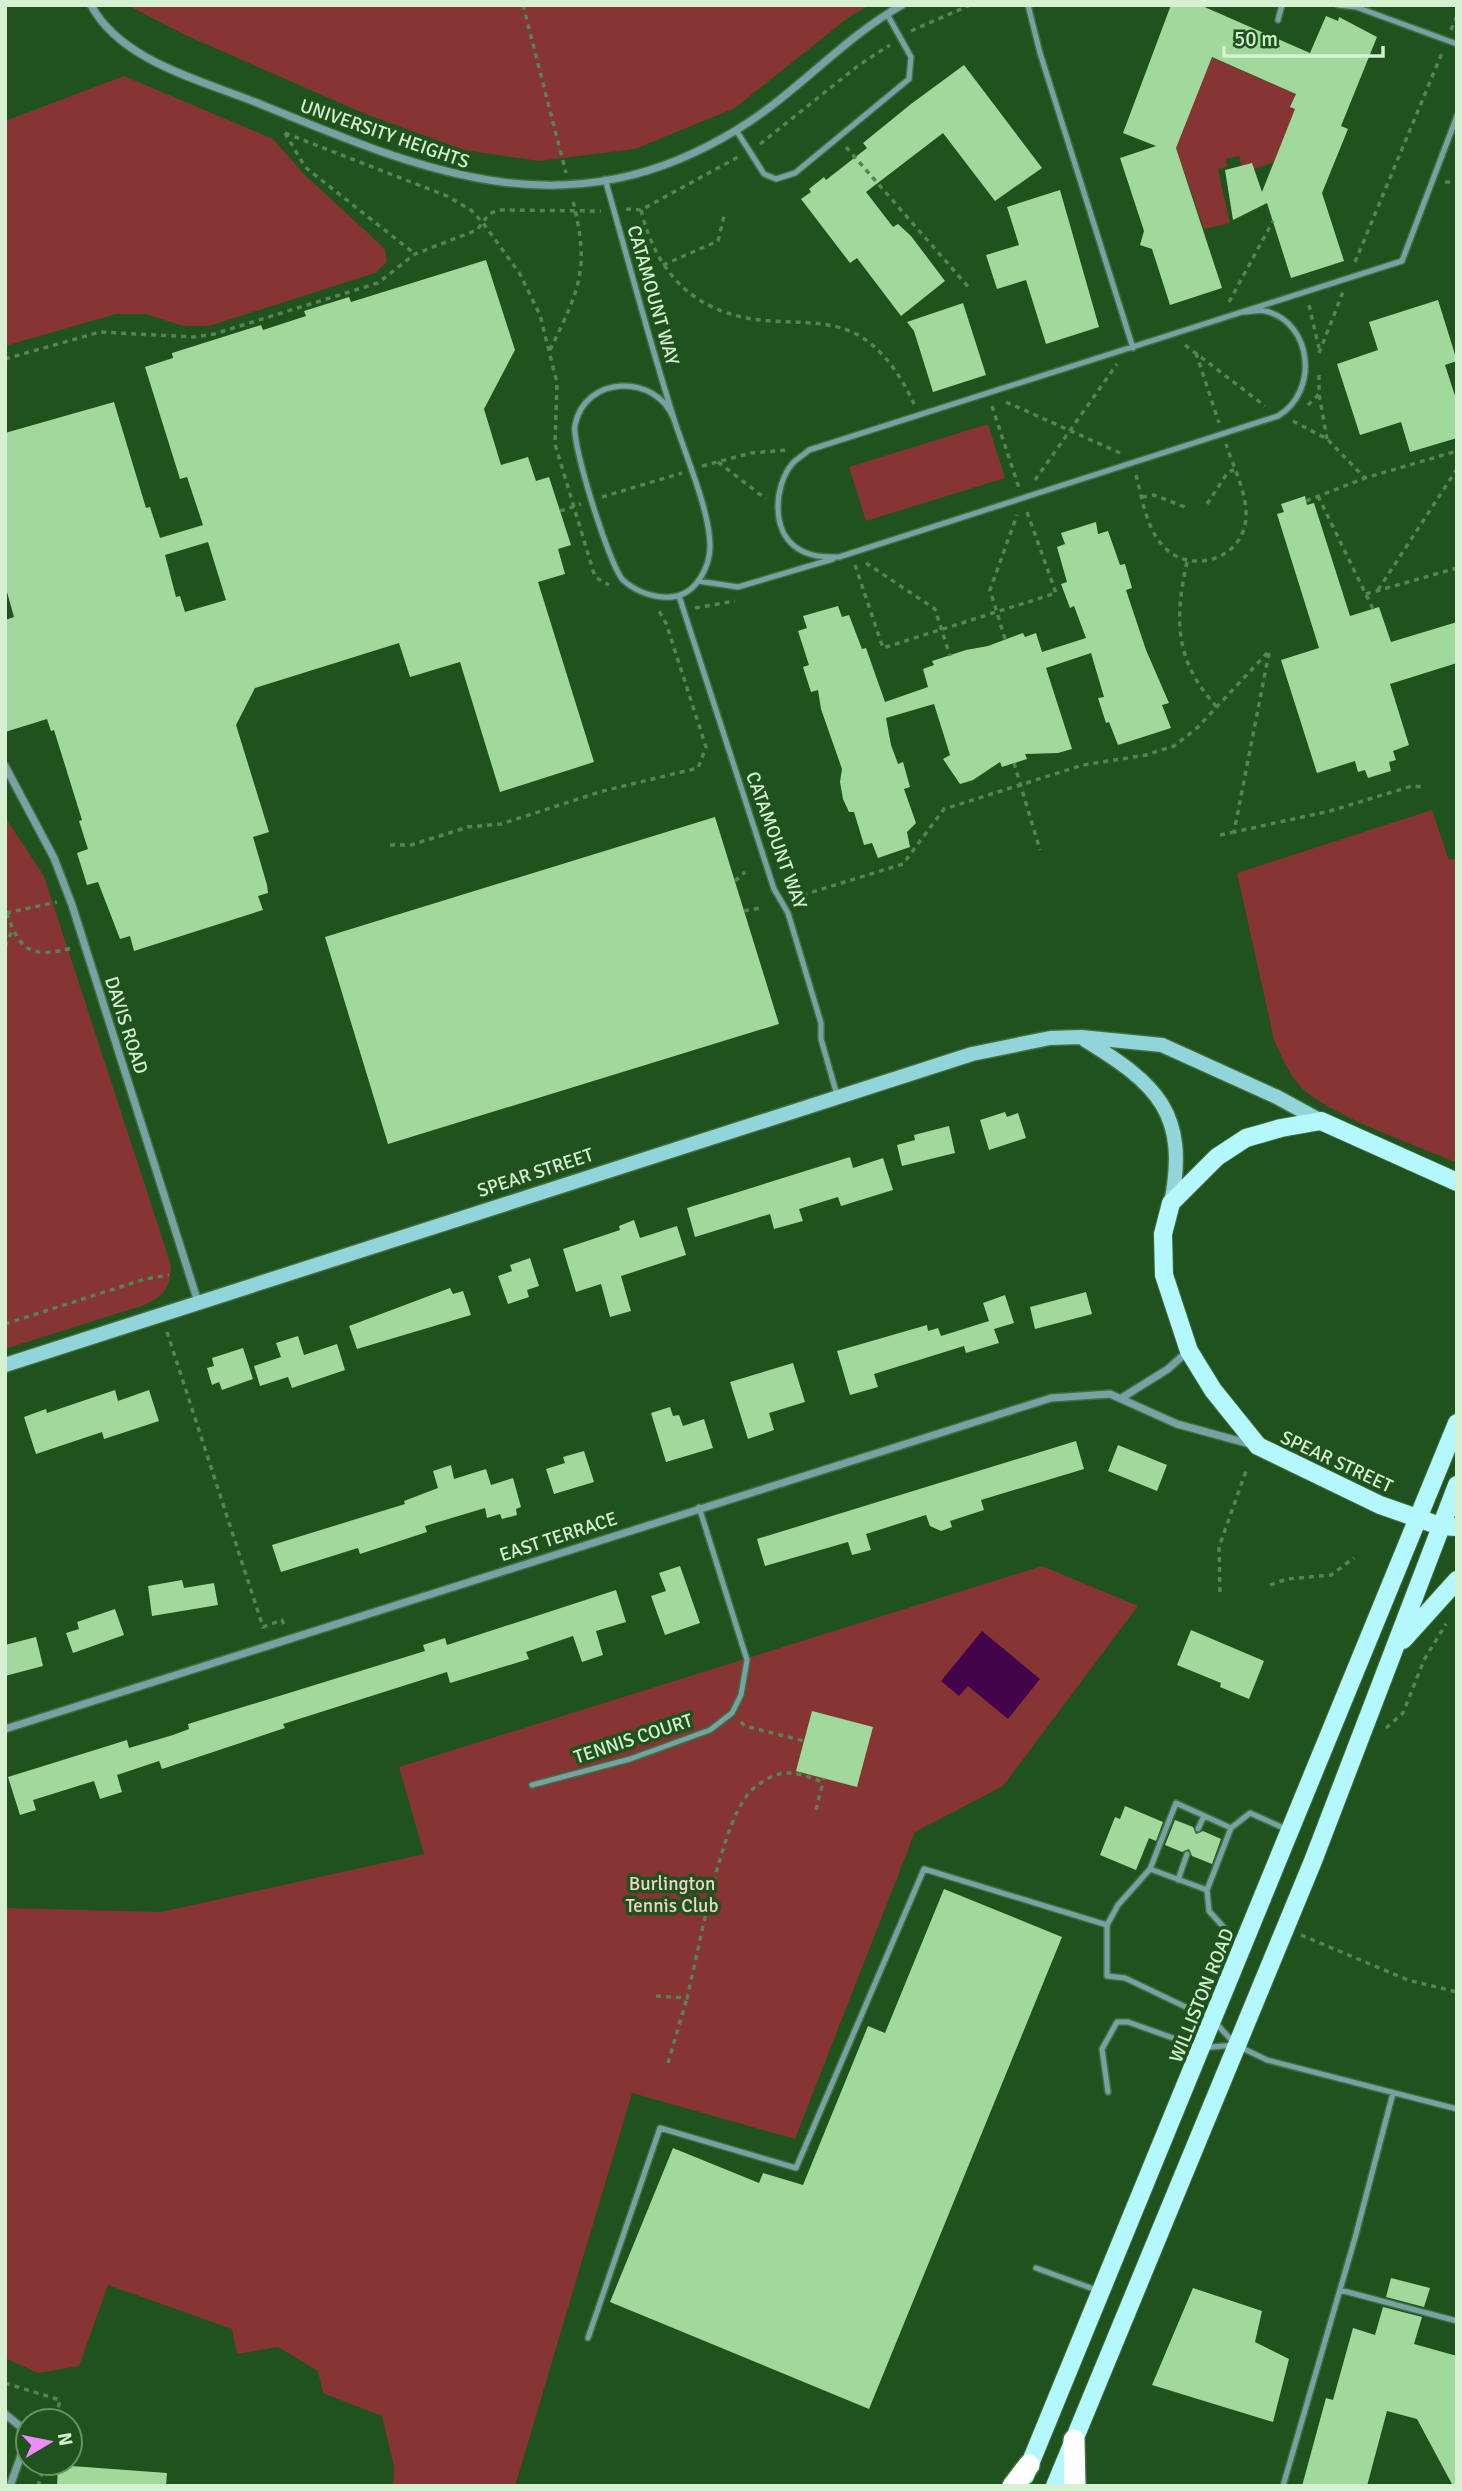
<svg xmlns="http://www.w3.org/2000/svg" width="1462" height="2491" font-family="Signika,sans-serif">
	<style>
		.green { fill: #863434 }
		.water { fill: #43044b }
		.building { fill: #a1d89c; fill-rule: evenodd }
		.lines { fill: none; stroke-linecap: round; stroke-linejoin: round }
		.lane-casing { stroke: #406f3e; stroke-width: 8 }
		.street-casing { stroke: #406f3e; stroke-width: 10 }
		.secondary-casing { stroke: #406f3e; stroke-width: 17 }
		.primary-casing { stroke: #406f3e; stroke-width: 20 }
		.highway-casing { stroke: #406f3e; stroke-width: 24 }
		.path { stroke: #578355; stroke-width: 3.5; stroke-dasharray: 5 5; stroke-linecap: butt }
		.lane { stroke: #78a1a5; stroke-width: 5 }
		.street { stroke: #78a1a5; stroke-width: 7 }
		.secondary { stroke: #91d4da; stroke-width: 14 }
		.primary { stroke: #b4f8fe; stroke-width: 18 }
		.highway { stroke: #fff; stroke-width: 21 }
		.labels { text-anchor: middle; stroke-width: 7; stroke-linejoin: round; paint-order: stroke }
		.street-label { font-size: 19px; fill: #d5f1d2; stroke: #1f521d }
		.park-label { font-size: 19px; fill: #f1d0cd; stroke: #1f521d }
	</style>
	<rect width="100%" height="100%" fill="#1f521d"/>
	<path class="green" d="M127 5H870L849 17 735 108 635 149 539 161 464 150 363 113 183 34Z
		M1197 51 1272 84 1297 91 1291 107 1295 109 1274 162 1254 169 1251 163 1242 166 1239 156 1226 159 1227 167 1218 169 1230 223 1204 229 1174 142Z
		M124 76 273 139 304 174 385 249 387 262 375 273 209 326H183L146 314H116L5 346V121Z
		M988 424 1005 478 866 521 849 467Z
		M1432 810 1449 860 1457 858V1163C1416 1145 1337 1118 1305 1091 1290 1078 1282 1057 1274 1040L1237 873Z
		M5 817 44 876 171 1265C170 1289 165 1295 144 1305L5 1349Z
		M1042 1566 1138 1606 1003 1786 915 1832 795 2139 632 2093 515 2486H393L394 2467 382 2416 323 2393 318 2371 278 2347 237 2354 232 2329 108 2285 79 2366 38 2373 5 2358V1908L161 1912 424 1854 399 1767Z"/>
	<path class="water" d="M982 1631 1040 1679 1008 1719 968 1686 959 1696 941 1681Z"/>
	<path class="building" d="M1171 5H1200L1310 53 1326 16 1338 21 1339 17 1377 37 1341 126 1348 129 1322 193 1344 261 1291 278 1267 203 1233 220 1225 170 1252 163 1262 192 1295 109 1290 107 1296 94 1212 57 1176 148 1222 288 1170 305 1152 249 1140 245 1144 231 1120 158 1156 146 1123 133Z
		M964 65 1042 168 995 201 943 133 866 192 893 227 898 224 911 236 945 281 901 316 857 258 850 263 801 199 811 192 809 189 824 177 826 180 867 148 863 143 911 104Z
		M1060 190 1099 327 1046 344 1026 280 997 289 986 255 1019 245 1007 207Z
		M486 260 515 350 484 409 501 465 528 457 536 481 549 477 571 545 558 549 565 574 538 582 594 762 500 792 460 662 410 677 399 643 255 688 236 725 269 832 253 837 267 885 268 893 258 896 263 910 134 951 130 936 120 939 98 882 87 885 77 853 88 849 79 821 82 820 54 730 51 731 47 719 5 732V620L14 617 5 585V433L114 402 146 508 150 507 160 538 203 525 187 477 180 479 145 367 173 358 172 353 261 325 263 330 306 316 304 311 349 297 351 302ZM208 542 226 600 185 612 180 596 176 597 165 555Z
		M1438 300 1457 361 1445 365 1457 402V438L1410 452 1401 422 1360 435 1337 364 1378 350 1369 322Z
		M963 303 986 375 933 392 914 331 907 322Z
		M1305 496 1307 505 1314 503 1350 616 1379 607 1391 642 1457 622V663L1390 684 1409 745 1393 751 1396 760 1389 762 1391 771 1368 778 1365 770 1358 772 1355 761 1317 773 1281 660 1319 648 1277 514 1284 512 1281 504Z
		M1096 522 1098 534 1108 531 1120 565 1125 564 1132 588 1126 590 1146 650 1169 703 1162 705 1171 728 1118 745 1109 722 1106 723 1098 698 1104 697 1091 653 1046 668 1072 749 1058 753 1025 754 1027 759 1002 767 1000 762 973 780 960 784 943 759 950 755 934 704 886 718 891 745 898 764 903 762 910 787 904 789 916 823 907 832 910 847 878 858 872 843 864 845 854 812H849L843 799 840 782 842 769 821 709 818 690 811 692 803 667 809 665 798 631 807 628 803 616 838 606 842 617 849 615 862 649 866 648 885 702 928 687 923 669 934 665 932 661 966 650 988 646 1023 633 1025 637 1036 633 1042 652 1086 638 1074 606 1070 608 1061 584 1067 582 1057 547 1065 544 1061 533Z
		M715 817 779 1024 388 1144 325 937Z
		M1005 1112 1007 1117 1018 1113 1026 1138 989 1150 980 1120Z
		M949 1126 955 1153 902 1166 897 1145 915 1140 914 1135Z
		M850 1157 853 1168 883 1158 893 1190 841 1206 838 1197 799 1209 803 1221 774 1229 770 1214 695 1237 687 1208Z
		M634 1220 640 1238 677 1226 686 1255 621 1276 631 1311 610 1317 601 1284 576 1292 563 1249 620 1230 619 1226Z
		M530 1258 539 1286 527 1290 529 1297 508 1304 498 1276 512 1271 510 1265Z
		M450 1288 453 1294 463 1291 471 1315 357 1349 349 1326Z
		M1086 1292 1092 1314 1035 1329 1030 1307Z
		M1005 1295 1014 1323 994 1329 999 1343 966 1353 964 1346 874 1374 878 1387 850 1395 837 1351 927 1325 928 1331 938 1328 941 1336 989 1321 983 1303Z
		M298 1336 304 1355 337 1344 345 1370 292 1388 288 1377 260 1386 254 1366 281 1357 276 1343Z
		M243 1348 253 1379 222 1390 219 1382 212 1385 207 1368 214 1366 212 1358Z
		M793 1363 805 1402 769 1413 774 1430 748 1439 730 1382Z
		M115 1390 118 1401 149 1390 159 1421 104 1439 102 1432 36 1454 24 1417 46 1409 47 1413Z
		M670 1407 673 1416 679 1415 683 1426 704 1419 713 1448 666 1462 651 1413Z
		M1076 1441 1084 1469 981 1500 984 1510 950 1521 952 1527 941 1531 930 1526 926 1515 866 1534 871 1550 852 1555 848 1542 765 1566 757 1539Z
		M1118 1445 1167 1465 1157 1491 1108 1471Z
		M584 1451 594 1482 554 1494 546 1469 565 1463 563 1457Z
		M451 1465 454 1479 486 1469 491 1485 513 1478 521 1507 516 1509 517 1515 502 1519 500 1514 487 1518 485 1508 425 1526 427 1532 360 1554 358 1548 281 1572 272 1545 405 1504 404 1501 438 1488 433 1471Z
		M680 1566 700 1623 665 1635 651 1596 666 1591 659 1573Z
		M182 1580 184 1588 214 1583 218 1605 152 1616 148 1586Z
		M616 1590 626 1622 596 1631 603 1655 582 1662 573 1636 526 1652 529 1659 450 1683 447 1672 283 1724 285 1728 162 1769 159 1761 117 1775 122 1792 100 1799 94 1781 33 1800 36 1810 20 1815 8 1777 127 1740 129 1748 173 1735 189 1729 188 1724 425 1651 423 1645 445 1638 447 1645Z
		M115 1609 124 1635 73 1653 66 1633 79 1629 77 1622Z
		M1191 1630 1264 1661 1249 1699 1220 1687 1221 1683 1177 1665Z
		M36 1637 43 1666 5 1676V1645Z
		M812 1711 873 1727 857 1787 796 1771Z
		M1125 1806 1163 1822 1156 1841 1149 1838 1136 1870 1100 1855 1115 1817 1120 1819Z
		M1175 1820 1193 1827 1196 1834 1203 1831 1221 1839 1212 1864 1192 1856 1189 1849 1182 1852 1165 1845Z
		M944 1889 1062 1937 869 2409 610 2302 673 2148 759 2183 763 2173 803 2185 868 2026 885 2033Z
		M1391 2278 1430 2288 1424 2307 1386 2297Z
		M1193 2288 1262 2311 1255 2342 1289 2359 1273 2422 1152 2385Z
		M1383 2307 1422 2317 1414 2344 1457 2356V2486H1453L1417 2419 1387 2411 1367 2486H1302L1326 2398 1333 2400 1353 2328 1375 2335Z
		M58 2465 167 2473 166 2486H57Z"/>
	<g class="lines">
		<g class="lane-casing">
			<path id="lane" d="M1028 5 1040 53 1133 348
				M1338 5 1356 7 1457 44
				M1278 20 1282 5
				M736 130 764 174 776 179 795 173 909 79 911 57 887 14
				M605 179C628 259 649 340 674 419 685 454 710 511 710 546 710 565 698 591 677 596 659 600 637 593 623 580 610 567 571 443 575 425 585 375 656 373 674 419
				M1243 312C1250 312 1259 309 1265 311 1313 322 1319 392 1278 416L839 557C824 557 810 557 797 548 771 531 774 486 792 464 796 459 804 455 809 450L1402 261 1457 116
				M698 581 738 587 833 559
				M679 596 774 889 788 913 821 1023V1039L837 1095
				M532 1785 630 1759 710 1730 732 1713 741 1695 747 1660 699 1507
				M1198 1829 1204 1816
				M1150 1869 1118 1905 1107 1925V1976L1125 1978 1213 2020 1236 2045 1267 2060 1457 2109
				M1178 1880 1187 1854
				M1207 1890 1231 1828
				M1239 1944 1209 1911 1207 1890 1150 1869 1176 1803 1231 1828 1250 1813 1288 1830
				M1108 2092 1102 2049 1117 2022H1128L1201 2048 1234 2045
				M1036 2268 1099 2291
				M1340 2290 1457 2321
				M588 2338 660 2128 796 2168 924 1869 1107 1925
				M1283 2486 1355 2238 1393 2093"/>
		</g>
		<g class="street-casing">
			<path id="street" d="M91 5C121 62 204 81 260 104 426 172 568 234 738 129 797 93 842 39 902 5
				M5 766 54 858 72 905 198 1302
				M1123 1397 1168 1369 1188 1351
				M5 1729 1051 1398 1110 1394 1177 1424 1250 1444
				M5 2414 21 2427 23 2450 10 2486"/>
		</g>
		<g class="secondary-casing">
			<path id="secondary" d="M1085 1040C1157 1084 1189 1113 1171 1203
				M5 1365 972 1054 1050 1038 1081 1037 1162 1045 1277 1097 1321 1121"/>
		</g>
		<g class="primary-casing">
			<path id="primary" d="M1457 1182 1321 1121 1281 1128 1246 1138 1217 1157 1171 1203 1163 1234 1164 1275 1189 1351 1213 1390 1258 1446 1380 1505 1440 1526 1457 1527
				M1403 1640 1457 1580
				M1025 2476 1457 1423
				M1055 2486 1313 1861 1457 1485"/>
		</g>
		<g class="highway-casing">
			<path id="highway" d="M1074 2440 1075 2486
				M1013 2486 1029 2465"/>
		</g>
		<path class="path" d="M523 5 566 173
			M1456 5 1457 6
			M1451 30 1457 16
			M911 31 970 5
			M285 133 447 196 471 210 483 223 520 274 540 315 557 383 555 444 595 577 609 585
			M285 133 305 167 415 254
			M760 144 859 65 890 45
			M846 147 971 290
			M1445 182H1457
			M626 209 641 210 738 157
			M641 210C658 279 700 317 772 321 797 323 823 321 847 330 878 341 901 375 914 404
			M1355 262 1442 53
			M663 265 718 241 724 216
			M1229 302 1273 221
			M1309 305 1319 348
			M1185 345 1265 406
			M550 350C581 286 590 268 572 197
			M1196 353 1219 423
			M1319 353 1343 292
			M5 359 100 332 194 337 214 334 378 283 415 254 477 230 489 214 498 210 601 211
			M1319 375V394L1327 439
			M1006 402 1120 453
			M1308 405 1319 394
			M992 406 1019 488
			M1293 421 1327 439 1365 478 1457 451
			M718 462 766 499
			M702 466 751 453 787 450
			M1136 475C1142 497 1145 522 1159 541 1184 577 1244 562 1246 517 1247 493 1233 466 1226 444
			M1035 480 1117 364
			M1318 496 1373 609
			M602 497 682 473
			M1142 497 1154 495 1185 507
			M1306 501 1365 478
			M1207 504 1228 472 1234 470
			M560 511 581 504
			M1187 562C1174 620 1175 662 1217 707
			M866 563 935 609 950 656
			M855 565 883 648 1056 593 1026 509
			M1378 590 1457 469
			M1366 594 1457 568
			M695 608 735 601
			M1005 639 990 590 1017 515
			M1269 653 1234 832 1330 811 1412 786 1425 787
			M1014 763 1040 850
			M1220 835 1234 832
			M390 845H411L468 827 501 824 603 791 698 768 706 747 666 623 659 611
			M735 881 745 872
			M793 898 903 864 944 809 1083 765 1146 755 1174 746 1197 728 1269 651
			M744 911 760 908
			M6 913 57 902
			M7 913C20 953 33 958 72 948
			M5 946 12 931
			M5 1324 145 1279 169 1275
			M167 1332 263 1627 282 1620 285 1628
			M1270 1585 1287 1579 1331 1575 1354 1558
			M1220 1592 1219 1547 1246 1471
			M741 1722 745 1726 804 1741
			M1386 1728 1403 1713 1424 1660 1446 1624
			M816 1810 823 1782
			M1301 1935 1408 1980 1457 1992
			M656 1996 687 1998C699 1950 719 1833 746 1797 752 1788 762 1781 771 1777 790 1768 805 1776 823 1782L824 1778
			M668 2063 687 1998
			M5 2383 60 2400 55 2421
			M38 2486 45 2463"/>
		<use href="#lane" class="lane"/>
		<use href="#street" class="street"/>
		<use href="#secondary" class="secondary"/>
		<use href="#primary" class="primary"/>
		<use href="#highway" class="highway"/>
	</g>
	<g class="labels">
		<g class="street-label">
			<text transform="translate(385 133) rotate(19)" y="7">UNIVERSITY HEIGHTS</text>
			<text transform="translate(654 295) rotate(74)" y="7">CATAMOUNT WAY</text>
			<text transform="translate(777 840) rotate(70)" y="7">CATAMOUNT WAY</text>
			<text transform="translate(127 1025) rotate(72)" y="7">DAVIS ROAD</text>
			<text transform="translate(535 1172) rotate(-18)" y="7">SPEAR STREET</text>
			<text transform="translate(1337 1461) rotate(25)" y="7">SPEAR STREET</text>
			<text transform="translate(558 1536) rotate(-18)" y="7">EAST TERRACE</text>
			<text transform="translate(633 1738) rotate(-18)" y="7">TENNIS COURT</text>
			<text transform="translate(1201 1995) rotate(-68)" y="7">WILLISTON ROAD</text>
		</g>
		<g class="park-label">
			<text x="672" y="1890">Burlington<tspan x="672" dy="22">Tennis Club</tspan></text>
		</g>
	</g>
	<rect width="1462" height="2491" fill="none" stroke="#d5f1d2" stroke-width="14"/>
	<g transform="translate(49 2442) rotate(80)"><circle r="33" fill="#1f521d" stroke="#689265" stroke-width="2"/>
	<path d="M0-5L12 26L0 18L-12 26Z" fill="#ed8cf9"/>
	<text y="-10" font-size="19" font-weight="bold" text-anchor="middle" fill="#d5f1d2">N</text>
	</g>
	<path d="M1224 46v10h159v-10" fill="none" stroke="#d5f1d2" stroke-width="3.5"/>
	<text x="1234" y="46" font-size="21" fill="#d5f1d2" stroke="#1f521d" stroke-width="5" paint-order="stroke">50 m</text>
</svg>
